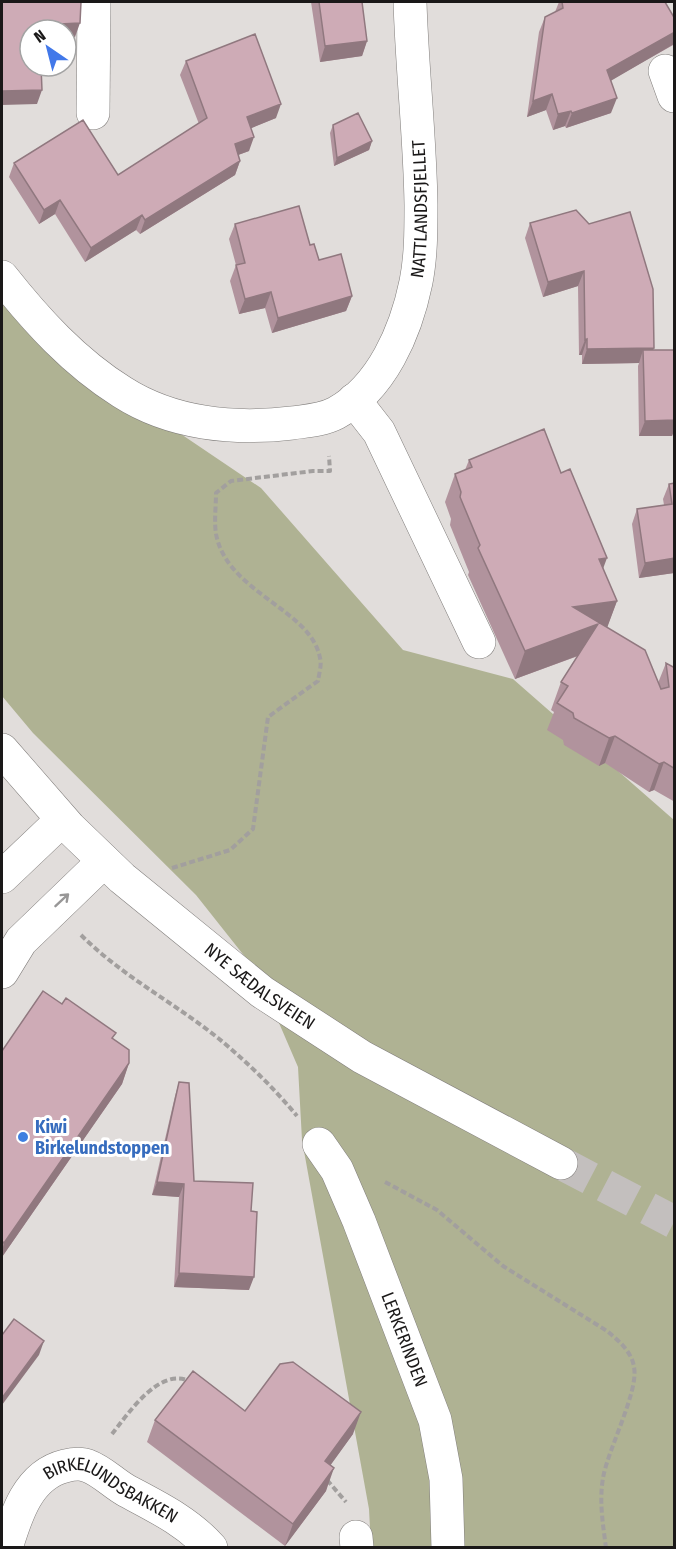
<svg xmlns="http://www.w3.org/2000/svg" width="676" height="1549" font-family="'Fira Sans Condensed',sans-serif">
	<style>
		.forest { fill: #afb293 }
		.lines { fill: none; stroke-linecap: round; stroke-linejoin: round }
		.major-tunnel { stroke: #c3bfbe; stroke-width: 33; stroke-dasharray: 33 16; stroke-linecap: butt }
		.minor-casing { stroke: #817e7c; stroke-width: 34 }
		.major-casing { stroke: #817e7c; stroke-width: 34 }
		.path { stroke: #a29f9e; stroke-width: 4; stroke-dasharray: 6 3; stroke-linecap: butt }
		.minor { stroke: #fff; stroke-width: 33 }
		.major { stroke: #fff; stroke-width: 33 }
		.wall { fill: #b1939d }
		.shaded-wall { fill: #90787f }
		.building { fill: #ceabb6; stroke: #90787f; stroke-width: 1.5 }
		.oneway { stroke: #989797 }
		.shop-dot { fill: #3f7fe0; stroke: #fff; stroke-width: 2 }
		.labels { text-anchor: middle; stroke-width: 6; stroke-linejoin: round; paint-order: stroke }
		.street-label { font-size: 18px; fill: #1a1818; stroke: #fff }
		.shop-label { font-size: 18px; font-weight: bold; fill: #366cbe; stroke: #fff; text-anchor: start }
	</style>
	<rect width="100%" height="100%" fill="#e1dddb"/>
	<path class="forest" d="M2 291 21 326 261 488 403 650 513 679 674 820V1547H371L369 1509 302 1140 298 1067 257 972 196 895 33 733 2 696Z"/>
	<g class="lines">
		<path class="major-tunnel" d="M561 1163 674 1222"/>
		<g class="minor-casing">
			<g id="minor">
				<path d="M665 71 674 96"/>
				<path d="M93 113 94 2"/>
				<path id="s1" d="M2 277C36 320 74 362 122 392 172 424 234 430 292 423 306 421 323 420 336 413 382 388 406 331 416 282 421 257 421 230 421 205 420 137 412 69 410 2"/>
				<path d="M354 400 379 432 479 642"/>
				<path d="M2 877 62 820"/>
				<path d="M2 972 21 941 104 861"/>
				<path id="s2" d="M319 1144 337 1170 359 1221 435 1420 446 1479 448 1548"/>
				<path d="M356 1537 357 1548"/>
				<path id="s3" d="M6 1548C16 1515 28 1475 65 1466 73 1464 81 1463 88 1466 102 1471 114 1484 127 1491 157 1507 188 1522 211 1548"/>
			</g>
		</g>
		<g class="major-casing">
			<g id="major">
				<path id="s4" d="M2 750 70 828 122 878 262 992 362 1057 561 1163"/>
			</g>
		</g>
		<path class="path" d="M172 868 230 850 253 829 268 717 318 681C319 674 322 664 320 658 311 609 227 593 216 534 214 521 216 506 216 493L231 481 313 471H330L329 456
			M81 935C122 976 173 1002 218 1038 246 1061 274 1088 297 1116
			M385 1182 437 1210 503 1266 607 1331C618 1340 632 1352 634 1367 639 1391 608 1449 603 1478 599 1502 603 1524 606 1548
			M112 1434C128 1414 159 1367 189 1381
			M327 1480 346 1502"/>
		<use href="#minor" class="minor"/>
		<use href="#major" class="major"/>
	</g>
	<path class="wall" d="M311 2H362L367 41 362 56 320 62Z
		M559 2H665L675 19V44L611 80V113L566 128 565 126 553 130 546 110 527 117 539 32 545 17 555 12Z
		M186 61 276 118 251 128 249 151 238 155 240 161 235 175 140 234 136 230 85 262 55 214 39 224 9 177 14 163 118 175 199 124 180 75Z
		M333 125 372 141 369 150 334 166 330 133Z
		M576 210 653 350H675V428L672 436H639L638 366 639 363 582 364V355H579L578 286 543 297 525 238 530 223Z
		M235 224 310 245 319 260 352 296 346 311 272 333 265 308 239 314 230 281 236 265 229 239Z
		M469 460 561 473 617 601 607 627 658 683 666 663 675 668V802L654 790 649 792 605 763 599 766 564 745 563 740 547 730 554 712 551 710 561 682 578 656 515 679 468 575 469 572 450 525 451 519 445 502 455 474 465 470Z
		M675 483V576L674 573 639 578 632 524 637 509 664 505 663 499 669 484Z
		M114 1040 129 1063 122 1084 2 1257V1051Z
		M179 1082 194 1181 251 1211 249 1290 174 1287 179 1197 152 1195 175 1096Z
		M245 1411 353 1434 330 1465 326 1491 285 1546 147 1442 155 1420Z"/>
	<path class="shaded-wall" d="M80 23 75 37 66 38V30H37L39 25Z
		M675 32 674 44 602 86 607 70Z
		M367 41 362 56 320 62 325 46Z
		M42 90 37 104 2 105V91Z
		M552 94 546 110 527 117 533 101Z
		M617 98 611 113 566 128 572 113Z
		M281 104 276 118 242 132 247 117Z
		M571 111 565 126 553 130 558 114Z
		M254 137 249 151 230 158 235 144Z
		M372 141 369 150 334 166 337 158Z
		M240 161 235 175 140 234 145 220Z
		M60 200 55 214 39 224 44 210Z
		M142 215 136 230 85 262 91 248Z
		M584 271 578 286 543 297 548 282Z
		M271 292 265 308 239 314 245 299Z
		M352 296 346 311 272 333 278 318Z
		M587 339 582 355H579L585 340Z
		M654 348 649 363 643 350 639 363 582 364 587 349Z
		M675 420V428L672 436H639L645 421Z
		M607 558 597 585 599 559Z
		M675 558 674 573 639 578 645 563Z
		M617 601 607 628 588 652 515 679 525 651 573 607Z
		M615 736 605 763 599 766 609 738Z
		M664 762 654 790 649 792 659 764Z
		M129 1063 122 1084 2 1257V1251L4 1243Z
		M157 1182 184 1184 179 1197 152 1195Z
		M179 1273 254 1277 249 1290 174 1287Z
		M44 1341 39 1355 2 1405V1398Z
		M361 1412 353 1434 317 1484 325 1461Z
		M334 1468 326 1491 285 1546 293 1524Z"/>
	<path class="building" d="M2 2H81L80 23 39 25V30H30V66H41L42 90 2 91Z
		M319 2H362L367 41 325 46Z
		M562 2H665L675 19V32L607 70 617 98 572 113 571 111 558 114 552 94 533 101 545 17 563 8Z
		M255 34 281 104 247 117 254 137 235 144 240 161 145 220 142 215 91 248 60 200 44 210 14 163 83 120 118 175 207 118 186 61Z
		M358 113 372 141 337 158 333 125Z
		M299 206 310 245 314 244 319 260 341 254 352 296 278 318 271 292 245 299 236 265 245 263 235 224Z
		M576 210 589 224 630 212 653 289 654 348 587 349V339L585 340 584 271 548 282 530 223Z
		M643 350H675V420L645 421Z
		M544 429 561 473 570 469 607 558 599 559 617 601 573 607 645 650 661 689 669 687 666 663 675 668V769L664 762 659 764 615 736 609 738 574 718 573 713 557 703 568 686 561 682 598 624 525 651 478 548 480 545 460 497 461 492 455 474 472 467 469 460Z
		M675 483V558L645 563 637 509 672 504 669 484Z
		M43 991 62 1004 66 998 116 1033 112 1038 129 1050V1063L4 1243 2 1241V1051Z
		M179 1082 189 1083 194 1181 253 1183 251 1211 257 1212 254 1277 179 1273 184 1184 157 1182Z
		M14 1319 44 1341 2 1398V1335Z
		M293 1362 361 1412 325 1461 334 1468 293 1524 155 1420 193 1371 245 1411 280 1364Z"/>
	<defs><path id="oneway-shaft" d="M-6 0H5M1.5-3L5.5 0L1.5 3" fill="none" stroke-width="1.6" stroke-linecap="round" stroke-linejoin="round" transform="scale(1.5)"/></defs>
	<use class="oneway" href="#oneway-shaft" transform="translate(62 900) rotate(-43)"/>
	<circle class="shop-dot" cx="23" cy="1137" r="6"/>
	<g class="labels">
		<g class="street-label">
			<text dy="6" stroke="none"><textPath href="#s1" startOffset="620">NATTLANDSFJELLET</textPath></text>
			<text dy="6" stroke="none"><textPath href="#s4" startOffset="351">NYE SÆDALSVEIEN</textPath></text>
			<text dy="6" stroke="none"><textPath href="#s2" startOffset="214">LERKERINDEN</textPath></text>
			<text dy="6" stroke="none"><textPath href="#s3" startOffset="158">BIRKELUNDSBAKKEN</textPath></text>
		</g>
		<g class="shop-label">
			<text x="35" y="1133">Kiwi<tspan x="35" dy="21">Birkelundstoppen</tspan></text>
		</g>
	</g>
	<rect width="676" height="1549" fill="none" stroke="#1a1818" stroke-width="6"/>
	<g transform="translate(48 48) rotate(325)"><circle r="28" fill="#ffffff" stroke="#a3a3a3" stroke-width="1.5"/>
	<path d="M0-4.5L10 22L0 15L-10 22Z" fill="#4278e9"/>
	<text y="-9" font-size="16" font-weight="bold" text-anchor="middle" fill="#1a1818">N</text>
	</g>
</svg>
